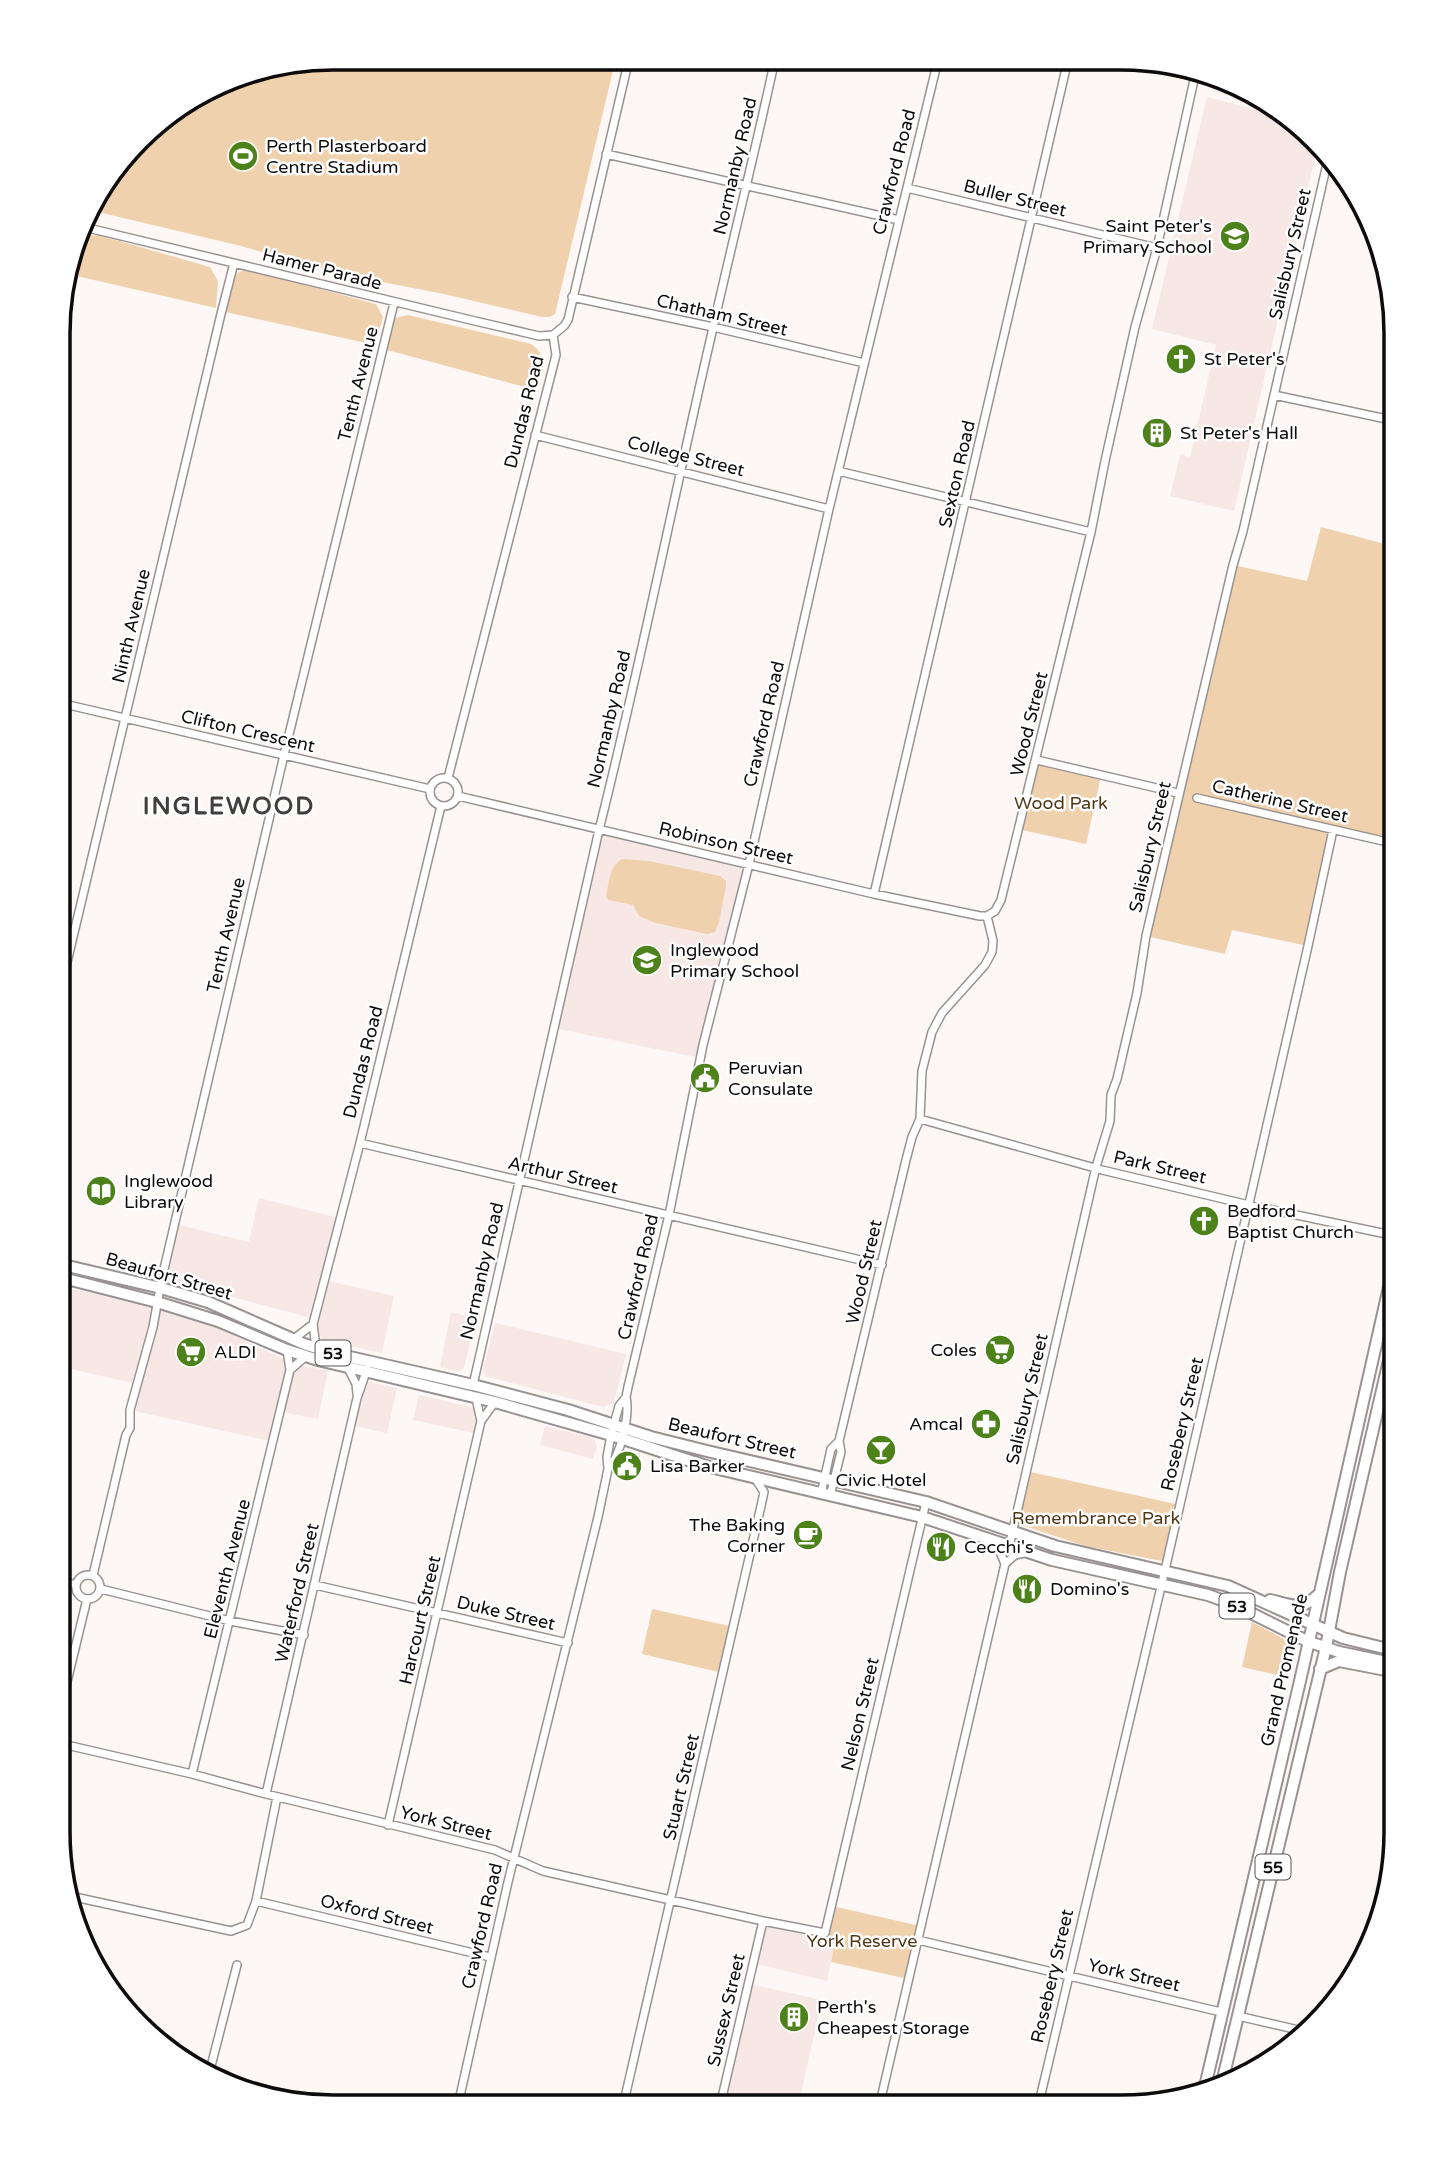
<svg xmlns="http://www.w3.org/2000/svg" width="1454" height="2165" font-family="'Varela Round',sans-serif">
	<style>
		.built { fill: #f7e8e5 }
		.green { fill: #f0d1ad }
		.lines { fill: none; stroke-linecap: round; stroke-linejoin: round }
		.minor-casing { stroke: #989392; stroke-width: 10 }
		.primary-casing { stroke: #989392; stroke-width: 14 }
		.minor { stroke: #fff; stroke-width: 7 }
		.primary { stroke: #fff; stroke-width: 10 }
		.labels { text-anchor: middle; stroke-width: 5; stroke-linejoin: round; paint-order: stroke }
		.shield { fill: #fff; stroke: #565454; stroke-width: 2 }
		.shield-label { font-size: 16px; font-weight: bold; fill: #0d0b0b }
		.poi-label { font-size: 18px; fill: #0d0b0b; stroke: #fff; text-anchor: start }
		.street-label { font-size: 18px; fill: #0d0b0b; stroke: #fff }
		.park-label { font-size: 18px; fill: #503716; stroke: #fff }
		.district-label { font-size: 24px; font-weight: bold; letter-spacing: 2px; fill: #433e3d; stroke: #fff }
		.rim { fill: none; stroke: #0d0b0b; stroke-width: 3.5 }
	</style>
	<rect width="100%" height="100%" fill="#fdf7f6"/>
	<path class="built" d="M1207 97 1259 110 1262 99 1288 114 1318 144 1234 511 1170 496 1180 455 1190 457 1216 345 1152 329Z
		M602 830 749 864 700 1058 554 1028Z
		M259 1198 339 1218 324 1280 394 1296 382 1353 322 1340 308 1317 186 1285 161 1282 175 1224 249 1242Z
		M59 1286 157 1308 206 1322 296 1365 328 1370 318 1419 281 1412 274 1442 130 1410 137 1384 58 1366Z
		M451 1312 476 1318 464 1368 458 1372 440 1367Z
		M495 1323 626 1354 614 1403 603 1407 485 1376 483 1370Z
		M355 1379 397 1388 387 1433 351 1425Z
		M419 1395 488 1411 478 1434 413 1420Z
		M545 1426 593 1438 597 1446 593 1459 540 1445Z
		M763 1921 825 1933 834 1946 827 1981 753 1963Z
		M749 1984 822 2000 798 2106H720Z"/>
	<path class="green" d="M333 58 613 59 615 62 555 314 549 317H542L444 294 346 275 237 245 98 212 96 204 98 191 152 126 244 72Z
		M98 235 210 267 218 281 216 308 68 274 80 239 83 236Z
		M245 269 376 304 383 317 375 345 226 312 235 275Z
		M408 315 531 344C549 355 540 373 536 390L387 350 395 318Z
		M1321 527 1396 547V844L1333 830 1308 946 1232 930 1225 954 1146 936 1233 565 1307 581Z
		M1037 760 1101 776 1086 844 1022 830Z
		M622 859 649 861 720 876 726 881V886L719 922 715 932 707 934 656 923 639 916 633 905 609 900 606 897C609 882 609 867 622 859Z
		M1026 1471 1180 1505 1167 1562 1085 1546 1015 1523Z
		M652 1609 734 1627 723 1673 642 1654Z
		M1252 1622 1284 1639 1288 1649 1282 1676 1242 1667Z
		M832 1906 920 1926 908 1979 831 1962 834 1946 825 1933Z"/>
	<g class="lines">
		<g class="minor-casing">
			<path id="minor" d="M606 154 899 220
				M907 188 1157 248
				M84 227 475 321 539 336 553 335
				M572 297 713 327 864 363
				M553 335 564 326 568 320 629 59
				M1274 395 1396 421
				M535 435 829 509
				M838 471 1091 532
				M60 703 430 789
				M1037 760 1178 793
				M430 792a14 14 0 1 1 28 0a14 14 0 1 1-28 0Z
				M448 778 556 355 553 335
				M458 796 874 894 980 916H987
				M1197 798 1396 844
				M874 894 1068 60
				M987 916 995 911 1001 900 1091 532 1105 461 1135 327 1157 248 1196 71
				M59 996 221 314 234 263
				M920 1119 1102 1170 1249 1205 1396 1236
				M360 1143 882 1265
				M294 1339 313 1324
				M316 1348 313 1324 360 1143 441 806
				M348 1368 356 1384 357 1394
				M290 1370 306 1356
				M473 1385 599 830C641 663 674 495 713 328 733 238 756 149 775 59
				M476 1398 481 1421
				M608 1469C621 1454 630 1416 626 1397
				M821 1494 831 1449 839 1441
				M830 1496 841 1452 839 1441 906 1160 912 1137 920 1119 922 1071 932 1032 942 1013 985 965 992 952 993 941 987 916
				M1009 1547 1096 1167 1110 1121 1111 1095 1117 1079 1137 993 1146 936 1233 565 1243 531 1329 155
				M1005 1564 1015 1555 1025 1553
				M76 1587a12 12 0 1 1 24 0a12 12 0 1 1-24 0Z
				M93 1575 126 1435 130 1428V1410L153 1327 161 1282 284 755 394 303
				M58 1580 76 1585
				M315 1585 568 1643
				M101 1589 230 1621 304 1635
				M58 1719 87 1599
				M58 1743 192 1774 266 1794 495 1850 543 1871 763 1921 825 1933 926 1502
				M192 1774 290 1370 287 1350
				M266 1794 357 1398 367 1369
				M388 1825 481 1421 495 1402
				M70 1896 231 1931 247 1925 256 1901 277 1797
				M256 1901 490 1957
				M918 1940 1221 2012
				M1238 2016 1307 2032
				M215 2078 332 2105
				M215 2079 210 2070 237 1965
				M458 2105 508 1882 598 1517 608 1469 607 1457 611 1435 619 1406 626 1397 628 1387 669 1215 703 1045 749 864 829 509 938 60
				M623 2106 761 1506 764 1492 755 1478
				M720 2106 763 1921
				M879 2107 1005 1564 996 1542
				M1038 2107 1165 1570 1308 946 1333 830"/>
		</g>
		<g class="primary-casing">
			<path id="primary" d="M59 1264 161 1288 208 1302 304 1344 332 1353 473 1385 568 1410 651 1437 707 1451 926 1502 1055 1546 1228 1586 1343 1638 1396 1651
				M59 1277 157 1302 218 1321 287 1350 318 1360 495 1402 611 1435 706 1466 922 1517 1052 1560 1208 1595 1235 1605 1307 1641 1339 1652 1396 1664
				M1270 1600C1292 1605 1301 1612 1319 1594
				M1320 1669 1339 1661 1396 1672
				M1221 2087 1326 1647 1340 1572 1396 1330
				M1204 2091 1300 1681 1396 1256"/>
		</g>
		<use href="#minor" class="minor"/>
		<use href="#primary" class="primary"/>
	</g>
	<defs>
		<g id="stadium-disc" transform="scale(1.575)"><circle r="9.5" fill="#4c8219" stroke="#fff"/><path d="M0-5a6.5 5 0 1 0 0 10a6.5 5 0 1 0 0-10ZM-3.5-1.8h7v3.6h-7Z" fill="#fff"/></g>
		<g id="school-disc" transform="scale(1.575)"><circle r="9.5" fill="#4c8219" stroke="#fff"/><path d="M0-5L7-2L0 1L-7-2ZM-4 1L0 2.5L4 1V4Q0 6-4 4Z" fill="#fff"/></g>
		<g id="church-disc" transform="scale(1.575)"><circle r="9.5" fill="#4c8219" stroke="#fff"/><path d="M-1.2-6h2.4v3.5h3.3v2.4h-3.3V6h-2.4V-.1h-3.3v-2.4h3.3Z" fill="#fff"/></g>
		<g id="building-disc" transform="scale(1.575)"><circle r="9.5" fill="#4c8219" stroke="#fff"/><path d="M-4-6H4V6H1V3H-1V6H-4ZM-2.5-4.3h1.7v1.8h-1.7ZM.8-4.3h1.7v1.8H.8ZM-2.5-1h1.7V.8h-1.7ZM.8-1h1.7V.8H.8Z" fill="#fff"/></g>
		<g id="civic-disc" transform="scale(1.575)"><circle r="9.5" fill="#4c8219" stroke="#fff"/><path d="M-.6-6.5H3V-4.5H.6V-3L4-1V1h2V6H-6V1h2V-1L-.6-3ZM-1.2 2.5V6h2.4V2.5Z" fill="#fff"/></g>
		<g id="library-disc" transform="scale(1.575)"><circle r="9.5" fill="#4c8219" stroke="#fff"/><path d="M-6-4Q-3-5.5-.7-3.5V5Q-3 3-6 4ZM6-4Q3-5.5 .7-3.5V5Q3 3 6 4Z" fill="#fff"/></g>
		<g id="supermarket-disc" transform="scale(1.575)"><circle r="9.5" fill="#4c8219" stroke="#fff"/><path d="M-6-5.5h2.5l.6 2H6L4.5 2H-2.5L-4.4-4H-6ZM-1.5 3.2a1.3 1.3 0 1 0 .1 0ZM3 3.2a1.3 1.3 0 1 0 .1 0Z" fill="#fff"/></g>
		<g id="pharmacy-disc" transform="scale(1.575)"><circle r="9.5" fill="#4c8219" stroke="#fff"/><path d="M-2-6h4v4h4v4h-4v4h-4v-4h-4v-4h4Z" fill="#fff"/></g>
		<g id="bar-disc" transform="scale(1.575)"><circle r="9.5" fill="#4c8219" stroke="#fff"/><path d="M-6-5H6L.8 .8V4.5H3.5V6h-7V4.5H-.8V.8Z" fill="#fff"/></g>
		<g id="cafe-disc" transform="scale(1.575)"><circle r="9.5" fill="#4c8219" stroke="#fff"/><path d="M-5.5-4.5H6V0H3Q3 3.5 0 3.5H-2.5Q-5.5 3.5-5.5 0ZM3-3.2v2h1.7v-2ZM-6 4.5H4V6H-6Z" fill="#fff"/></g>
		<g id="restaurant-disc" transform="scale(1.575)"><circle r="9.5" fill="#4c8219" stroke="#fff"/><path d="M-5-6h1v4h1v-4h1v4h1v-4h1v5L-1.5 .5V6h-2V.5L-5-1ZM5-6V6H3V1.5H1.5Q1.5-4 5-6Z" fill="#fff"/></g>
	</defs>
	<g fill-rule="evenodd">
		<use href="#stadium-disc" x="243" y="156"/>
		<use href="#school-disc" x="1235" y="236"/>
		<use href="#church-disc" x="1181" y="359"/>
		<use href="#building-disc" x="1157" y="433"/>
		<use href="#school-disc" x="647" y="960"/>
		<use href="#civic-disc" x="705" y="1078"/>
		<use href="#library-disc" x="101" y="1191"/>
		<use href="#church-disc" x="1204" y="1221"/>
		<use href="#supermarket-disc" x="1000" y="1350"/>
		<use href="#supermarket-disc" x="191" y="1352"/>
		<use href="#pharmacy-disc" x="986" y="1424"/>
		<use href="#bar-disc" x="881" y="1450"/>
		<use href="#civic-disc" x="627" y="1466"/>
		<use href="#cafe-disc" x="808" y="1535"/>
		<use href="#restaurant-disc" x="941" y="1547"/>
		<use href="#restaurant-disc" x="1027" y="1589"/>
		<use href="#building-disc" x="794" y="2017"/>
	</g>
	<g class="labels">
		<g class="shield">
			<rect x="315.5" y="1340.5" width="35" height="25" rx="5"/>
			<rect x="1219.5" y="1593.5" width="35" height="25" rx="5"/>
			<rect x="1255.5" y="1854.5" width="35" height="25" rx="5"/>
		</g>
		<g class="shield-label">
			<text x="333" y="1359">53</text>
			<text x="1237" y="1612">53</text>
			<text x="1273" y="1873">55</text>
		</g>
		<g class="poi-label">
			<text x="266" y="152">Perth Plasterboard<tspan x="266" dy="21">Centre Stadium</tspan></text>
			<text x="1212" y="232" text-anchor="end">Saint Peter's<tspan x="1212" dy="21">Primary School</tspan></text>
			<text x="1204" y="365">St Peter's</text>
			<text x="1180" y="439">St Peter's Hall</text>
			<text x="670" y="956">Inglewood<tspan x="670" dy="21">Primary School</tspan></text>
			<text x="728" y="1074">Peruvian<tspan x="728" dy="21">Consulate</tspan></text>
			<text x="124" y="1187">Inglewood<tspan x="124" dy="21">Library</tspan></text>
			<text x="1227" y="1217">Bedford<tspan x="1227" dy="21">Baptist Church</tspan></text>
			<text x="977" y="1356" text-anchor="end">Coles</text>
			<text x="214" y="1358">ALDI</text>
			<text x="963" y="1430" text-anchor="end">Amcal</text>
			<text x="650" y="1472">Lisa Barker</text>
			<text x="881" y="1486" text-anchor="middle">Civic Hotel</text>
			<text x="785" y="1531" text-anchor="end">The Baking<tspan x="785" dy="21">Corner</tspan></text>
			<text x="964" y="1553">Cecchi's</text>
			<text x="1050" y="1595">Domino's</text>
			<text x="817" y="2013">Perth's<tspan x="817" dy="21">Cheapest Storage</tspan></text>
		</g>
		<g class="street-label">
			<text transform="translate(735 166) rotate(-77)" y="6">Normanby Road</text>
			<text transform="translate(894 172) rotate(-76)" y="6">Crawford Road</text>
			<text transform="translate(1015 198) rotate(14)" y="6">Buller Street</text>
			<text transform="translate(1290 254) rotate(-77)" y="6">Salisbury Street</text>
			<text transform="translate(322 269) rotate(14)" y="6">Hamer Parade</text>
			<text transform="translate(722 315) rotate(13)" y="6">Chatham Street</text>
			<text transform="translate(358 384) rotate(-76)" y="6">Tenth Avenue</text>
			<text transform="translate(524 412) rotate(-76)" y="6">Dundas Road</text>
			<text transform="translate(686 456) rotate(14)" y="6">College Street</text>
			<text transform="translate(957 474) rotate(-77)" y="6">Sexton Road</text>
			<text transform="translate(131 626) rotate(-77)" y="6">Ninth Avenue</text>
			<text transform="translate(609 719) rotate(-77)" y="6">Normanby Road</text>
			<text transform="translate(764 724) rotate(-77)" y="6">Crawford Road</text>
			<text transform="translate(1029 724) rotate(-76)" y="6">Wood Street</text>
			<text transform="translate(248 731) rotate(13)" y="6">Clifton Crescent</text>
			<text transform="translate(1280 801) rotate(13)" y="6">Catherine Street</text>
			<text transform="translate(726 843) rotate(13)" y="6">Robinson Street</text>
			<text transform="translate(1150 847) rotate(-77)" y="6">Salisbury Street</text>
			<text transform="translate(226 935) rotate(-77)" y="6">Tenth Avenue</text>
			<text transform="translate(363 1062) rotate(-76)" y="6">Dundas Road</text>
			<text transform="translate(1160 1167) rotate(13)" y="6">Park Street</text>
			<text transform="translate(563 1175) rotate(13)" y="6">Arthur Street</text>
			<text transform="translate(482 1271) rotate(-77)" y="6">Normanby Road</text>
			<text transform="translate(864 1272) rotate(-77)" y="6">Wood Street</text>
			<text transform="translate(169 1276) rotate(16)" y="6">Beaufort Street</text>
			<text transform="translate(638 1277) rotate(-77)" y="6">Crawford Road</text>
			<text transform="translate(1027 1399) rotate(-77)" y="6">Salisbury Street</text>
			<text transform="translate(1182 1424) rotate(-77)" y="6">Rosebery Street</text>
			<text transform="translate(732 1438) rotate(13)" y="6">Beaufort Street</text>
			<text transform="translate(227 1569) rotate(-76)" y="6">Eleventh Avenue</text>
			<text transform="translate(297 1593) rotate(-77)" y="6">Waterford Street</text>
			<text transform="translate(506 1613) rotate(13)" y="6">Duke Street</text>
			<text transform="translate(420 1620) rotate(-77)" y="6">Harcourt Street</text>
			<text transform="translate(1284 1670) rotate(-77)" y="6">Grand Promenade</text>
			<text transform="translate(860 1714) rotate(-77)" y="6">Nelson Street</text>
			<text transform="translate(681 1787) rotate(-77)" y="6">Stuart Street</text>
			<text transform="translate(446 1823) rotate(14)" y="6">York Street</text>
			<text transform="translate(377 1914) rotate(14)" y="6">Oxford Street</text>
			<text transform="translate(482 1926) rotate(-77)" y="6">Crawford Road</text>
			<text transform="translate(1134 1975) rotate(13)" y="6">York Street</text>
			<text transform="translate(1052 1976) rotate(-77)" y="6">Rosebery Street</text>
			<text transform="translate(726 2010) rotate(-77)" y="6">Sussex Street</text>
		</g>
		<g class="park-label">
			<text x="1061" y="809">Wood Park</text>
			<text x="1096" y="1524">Remembrance Park</text>
			<text x="862" y="1947">York Reserve</text>
		</g>
		<g class="district-label">
			<text x="229" y="814">INGLEWOOD</text>
		</g>
	</g>
	<path d="M0 0H1454V2165H0ZM333 70H1121A263 263 0 0 1 1384 333V1832A263 263 0 0 1 1121 2095H333A263 263 0 0 1 70 1832V333A263 263 0 0 1 333 70Z" fill="#fff" fill-rule="evenodd"/>
	<path class="rim" d="M333 70H1121A263 263 0 0 1 1384 333V1832A263 263 0 0 1 1121 2095H333A263 263 0 0 1 70 1832V333A263 263 0 0 1 333 70Z"/>
</svg>
